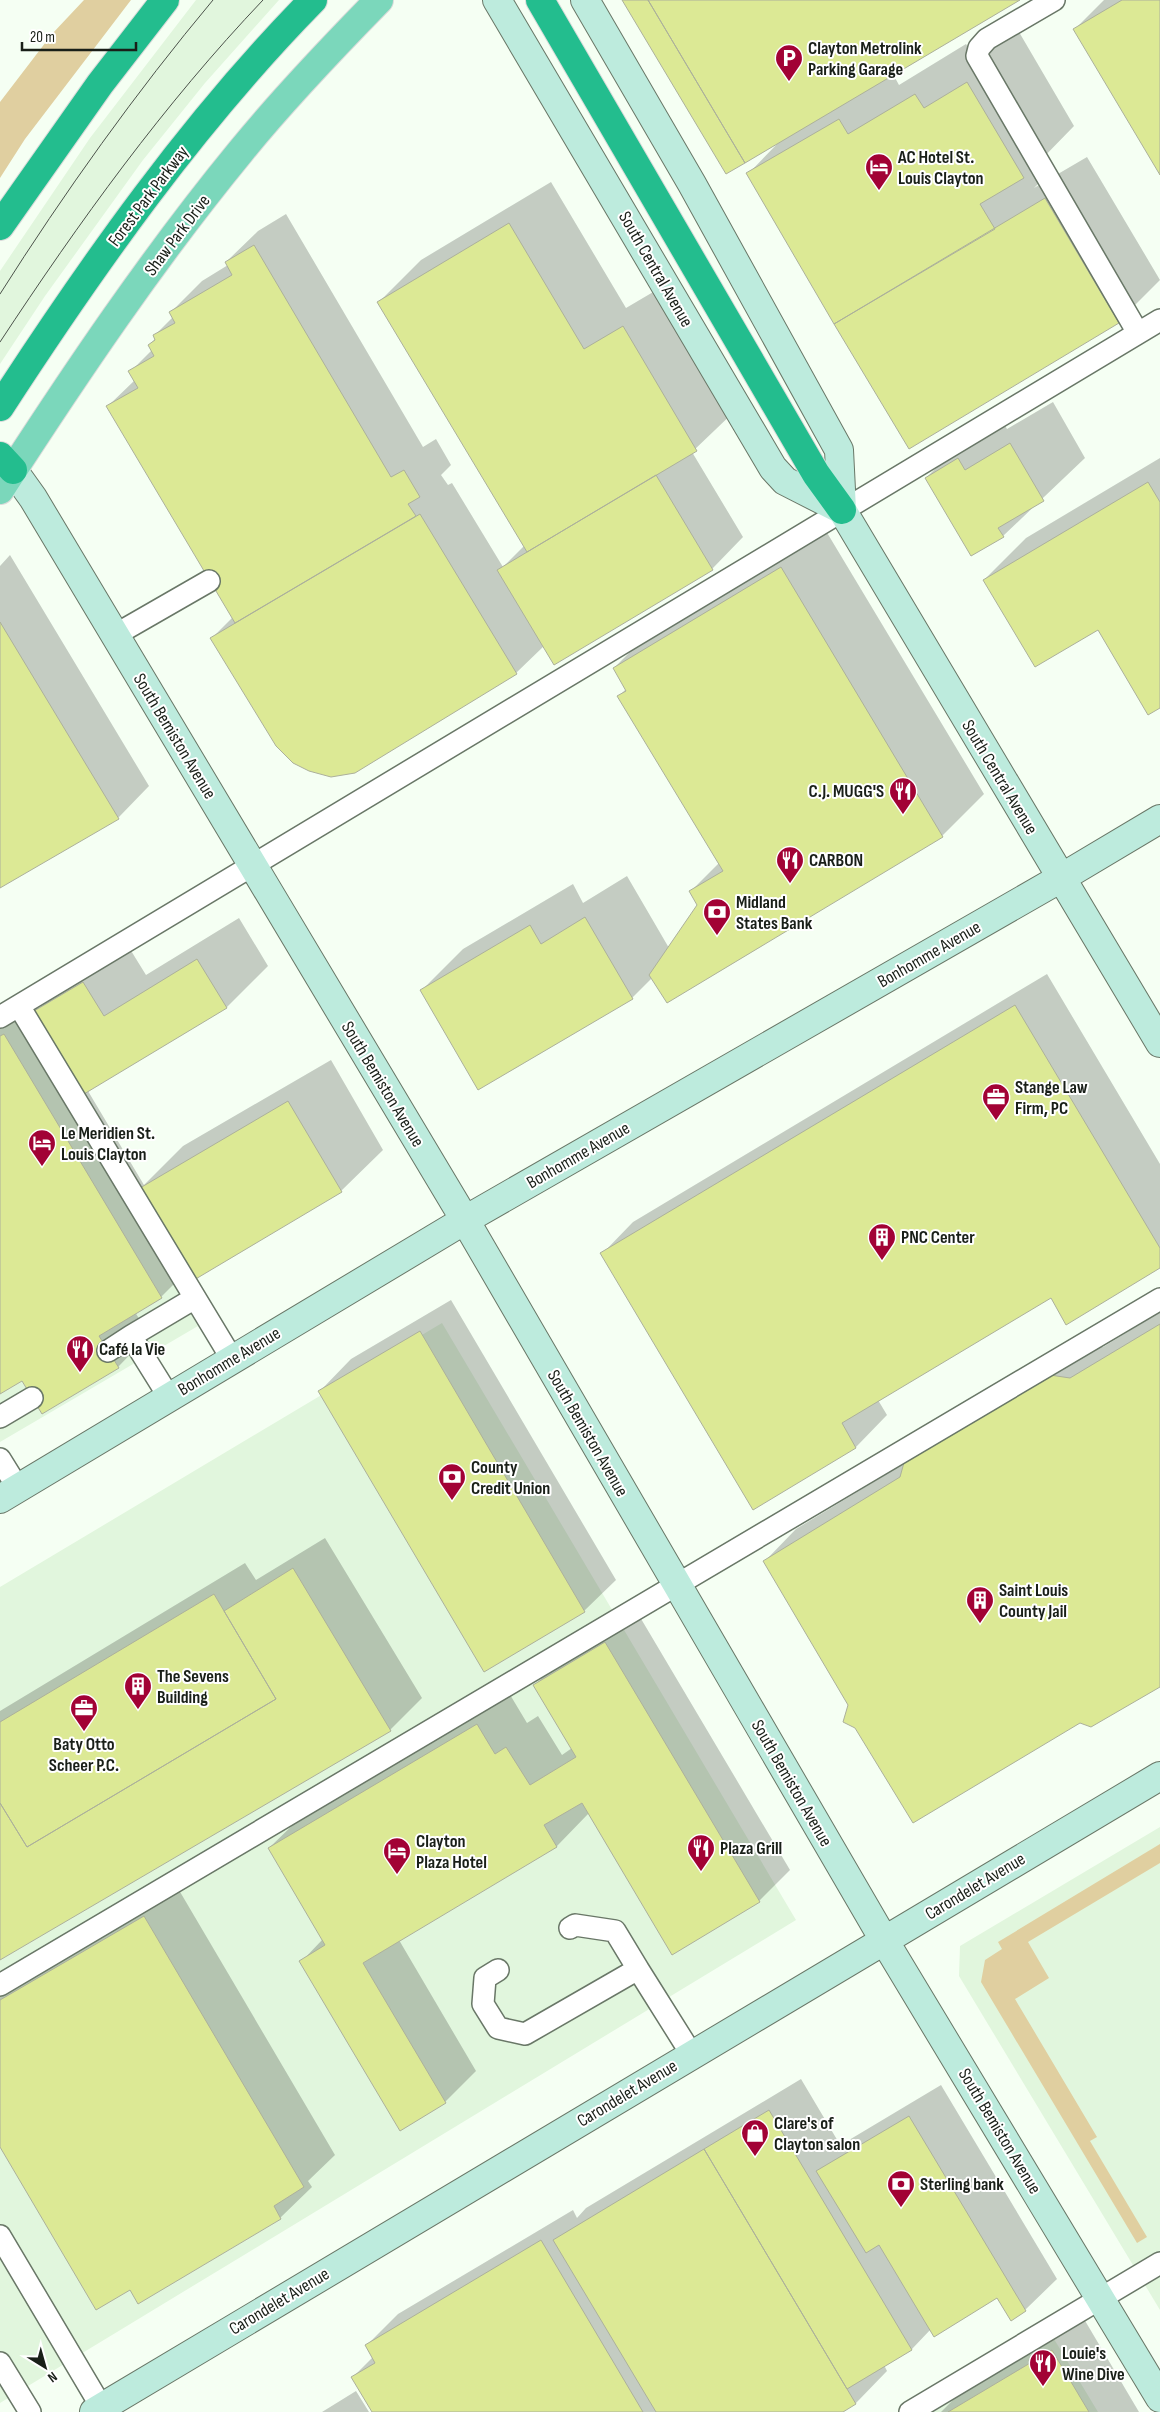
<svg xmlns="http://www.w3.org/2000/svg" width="1160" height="2412" font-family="'Sofia Sans Condensed',sans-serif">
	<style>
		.built { fill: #e1f6dd }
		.green { fill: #e0cfa0 }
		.shadow { fill: #0003 }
		.building { fill: #dce995; stroke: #acb09b }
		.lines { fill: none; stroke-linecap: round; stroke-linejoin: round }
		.lane-casing { stroke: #697767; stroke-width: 24 }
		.secondary-casing { stroke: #697767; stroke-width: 30 }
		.primary-casing { stroke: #dadbda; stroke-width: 30 }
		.highway-casing { stroke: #dadbda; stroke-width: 30 }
		.lane { stroke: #fff; stroke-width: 21 }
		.secondary { stroke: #bdebdd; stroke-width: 28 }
		.primary { stroke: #7bd7bb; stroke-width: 28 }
		.highway { stroke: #23bd8e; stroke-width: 28 }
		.tram { stroke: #4b524a; stroke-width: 1 }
		.labels { text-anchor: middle; stroke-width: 4; stroke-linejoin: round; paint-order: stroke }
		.poi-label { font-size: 18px; font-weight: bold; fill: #191f18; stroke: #fff; text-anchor: start }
		.street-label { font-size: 18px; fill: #191f18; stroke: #fff }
	</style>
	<rect width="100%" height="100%" fill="#f5fff3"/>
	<path class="built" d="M196 0H279L205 83 143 160 45 296 0 364V271L90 138Z
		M18 1018 198 1326 0 1442V1029Z
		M442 1323 796 1920 0 2403V1587Z
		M1160 1827V2310L959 1976 960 1946Z
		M1054 2339 1098 2412H931Z"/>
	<path class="green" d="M84 0H131L25 139 0 178V102L52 34Z
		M1160 1844V1863L1028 1942 1049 1978 1015 1999 1097 2137 1090 2141 1147 2237 1137 2243 981 1982 985 1960 1002 1949 998 1942Z"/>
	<path class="shadow" d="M624 0H1017L893 74 899 85 966 44 975 58 1019 32 1074 126 1037 164 1045 177 1034 188 1087 157 1160 280 1118 322 748 174 778 143Z
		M1104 0H1160V173L1075 29Z
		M551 182 626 308 665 285 738 408 692 452 743 537 712 569 544 646 516 673 211 639 233 617 108 406 135 380 130 372 152 350 149 345 156 338 155 335 173 317 170 313 202 281 228 265 226 262 258 231 286 214 423 447 436 439 451 465 441 475 448 485 452 483 503 567 524 546 379 302 421 260Z
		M1053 402 1085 458 1003 536 926 478 968 436 1000 417 1007 429Z
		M1160 458V706L1098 628 984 580 1026 538Z
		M823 526 984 794 942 836 667 1001 652 978 632 998 421 991 463 949 573 884 583 903 627 876 669 948 698 905 690 892 719 863 619 696 626 689 614 668 656 626Z
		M10 555 149 786 118 818 0 886V566Z
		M239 918 268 966 226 1008 88 1091 144 1185 183 1146 331 1060 383 1150 341 1191 189 1269 161 1297 135 1312 149 1335 118 1367 22 1380 0 1393V1025L36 1004 39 1009 78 970 125 941 146 975Z
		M1047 974 1160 1164V1267L1051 1297 878 1400 887 1415 856 1447 754 1508 602 1254 633 1222Z
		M451 1300 616 1580 584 1611 320 1391 351 1359Z
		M1160 1312V1686L1080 1721 849 1705 765 1561 796 1529 905 1463 1083 1344 1103 1347Z
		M325 1538 422 1698 390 1730 0 1959V1711L245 1563 256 1580Z
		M637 1612 790 1870 759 1901 589 1813 557 1846 399 1940 476 2071 445 2102 301 1962 323 1939 269 1848 301 1817 509 1693 527 1723 538 1716 562 1755 572 1748 535 1685 566 1654Z
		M176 1885 335 2155 308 2181 312 2187 280 2218 130 2288 0 2144V1988Z
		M801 2079 842 2148 849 2140 941 2085 1057 2279 1025 2310 998 2297 931 2329 912 2349 884 2365 887 2371 856 2403 840 2412H374L353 2377 373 2357 366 2346 398 2314 573 2210 577 2218 586 2208Z
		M1084 2319 1139 2412H941L960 2393Z
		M356 2391 369 2412H322Z"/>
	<path class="building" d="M622 0H648L745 163 726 174Z
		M648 0H1020L745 163Z
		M1122 0H1160V175L1073 29Z
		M967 82 1024 178 980 204 995 229 834 324 746 173 839 119 848 134 915 94 924 108Z
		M1045 198 1119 323 909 449 834 324Z
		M509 223 584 349 623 326 697 451 527 552 377 302Z
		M254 245 391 477 404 470 420 497 408 504 416 516 235 623 106 406 138 388 128 371 154 356 148 345 155 340 153 335 175 323 169 312 232 275 225 262Z
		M1010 443 1044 501 998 528 1004 537 971 556 925 478 958 458 965 470Z
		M656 475 713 570 554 665 497 570Z
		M1148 482 1160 502V708L1148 715 1098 630 1035 667 983 580Z
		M420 514 517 674 355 773 331 777 309 771 293 763 276 746 210 638Z
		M781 567 943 837 667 1003 649 975 697 905 689 891 723 871 617 696 626 691 613 668Z
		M0 622 119 819 0 888Z
		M585 917 633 999 478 1090 420 990 530 925 541 944Z
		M197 959 227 1008 84 1094 34 1011 83 982 104 1016Z
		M1015 1005 1160 1248V1268L1066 1325 1051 1298 842 1423 856 1448 753 1510 600 1253Z
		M4 1034 162 1298 99 1336 119 1368 42 1414 22 1381 0 1394V1036Z
		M288 1101 342 1192 194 1280 140 1188Z
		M1160 1324V1687L1091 1727 1080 1723 913 1823 855 1728 843 1722 848 1705 763 1561 900 1477 905 1459 1050 1375 1070 1378Z
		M420 1331 585 1612 484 1672 318 1391Z
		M293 1568 391 1731 0 1960V1803L27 1847 276 1699 224 1611Z
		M214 1594 276 1699 27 1847 0 1803V1722Z
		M605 1642 760 1902 672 1955 582 1803 544 1825 557 1847 363 1963 446 2103 400 2131 299 1961 325 1945 268 1848 477 1724 495 1754 506 1747 530 1785 576 1757 533 1685Z
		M144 1916 304 2187 274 2206 281 2219 138 2304 130 2290 96 2310 0 2147V2000Z
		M769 2110 912 2350 847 2389 704 2149Z
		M909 2116 1026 2311 1011 2321 997 2298 934 2337 879 2245 866 2253 816 2171Z
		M704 2149 856 2404 843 2412H656L553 2240Z
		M541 2240 643 2412H372L351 2377 375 2363 365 2345Z
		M1052 2350 1089 2412H948Z"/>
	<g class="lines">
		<g class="lane-casing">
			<path id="lane" d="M1054 0 987 39 979 48 977 56 1138 333
				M115 635 209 581
				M19 1006 232 1359
				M0 1017 1160 320
				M131 1336 195 1298
				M108 1351 131 1336 169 1397
				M0 1417 32 1398
				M0 1459 18 1488
				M638 1969 692 2055
				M498 1970 485 1978 483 2004 498 2028 525 2034 638 1969 615 1931 575 1925 570 1928
				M0 1985 1160 1299
				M0 2236 102 2408
				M0 2363 30 2412
				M910 2412 1160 2263"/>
		</g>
		<g class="secondary-casing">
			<path id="secondary" d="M497 0 773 468 785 481 842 510
				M585 0 692 184 839 450 842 510 1160 1043
				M13 470 33 498 465 1220 884 1940 1160 2398
				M0 1499 465 1220 1061 878 1160 819
				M94 2412 1160 1776"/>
		</g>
		<g class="primary-casing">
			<path id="primary" d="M0 490C75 374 153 258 241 151 284 98 331 49 379 0"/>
		</g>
		<g class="highway-casing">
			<path id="highway" d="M540 0 816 474 842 510
				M0 226 100 84 165 0
				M0 407C93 264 193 122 313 0
				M0 456 13 470"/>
		</g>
		<use href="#lane" class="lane"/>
		<use href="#secondary" class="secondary"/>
		<use href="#primary" class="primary"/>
		<use href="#highway" class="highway"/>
		<path class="tram" d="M0 294C64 193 136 92 213 0
			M0 342C79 222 164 104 263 0"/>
	</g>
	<defs>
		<g id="parking-pin" transform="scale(1.4375)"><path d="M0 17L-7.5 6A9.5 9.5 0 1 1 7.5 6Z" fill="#a20235" stroke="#fff"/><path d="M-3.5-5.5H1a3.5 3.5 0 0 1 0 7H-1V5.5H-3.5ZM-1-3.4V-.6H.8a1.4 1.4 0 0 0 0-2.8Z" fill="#fff"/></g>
		<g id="hotel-pin" transform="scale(1.4375)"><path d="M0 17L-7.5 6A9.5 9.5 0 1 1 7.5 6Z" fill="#a20235" stroke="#fff"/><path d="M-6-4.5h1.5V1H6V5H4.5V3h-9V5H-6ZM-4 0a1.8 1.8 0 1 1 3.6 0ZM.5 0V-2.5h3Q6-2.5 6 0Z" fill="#fff"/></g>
		<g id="restaurant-pin" transform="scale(1.4375)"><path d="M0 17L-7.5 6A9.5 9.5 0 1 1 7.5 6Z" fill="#a20235" stroke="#fff"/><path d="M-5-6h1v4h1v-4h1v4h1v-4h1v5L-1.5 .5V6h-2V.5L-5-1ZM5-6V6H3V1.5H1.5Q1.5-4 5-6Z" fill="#fff"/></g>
		<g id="bank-pin" transform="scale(1.4375)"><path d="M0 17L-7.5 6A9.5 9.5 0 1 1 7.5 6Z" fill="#a20235" stroke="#fff"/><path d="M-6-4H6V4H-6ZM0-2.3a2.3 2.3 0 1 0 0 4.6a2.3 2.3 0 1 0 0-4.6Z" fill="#fff"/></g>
		<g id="office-pin" transform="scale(1.4375)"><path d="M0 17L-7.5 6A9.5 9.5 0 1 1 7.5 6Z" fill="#a20235" stroke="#fff"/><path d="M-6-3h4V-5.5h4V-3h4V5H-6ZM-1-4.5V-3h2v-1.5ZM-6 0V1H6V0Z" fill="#fff"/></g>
		<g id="building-pin" transform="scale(1.4375)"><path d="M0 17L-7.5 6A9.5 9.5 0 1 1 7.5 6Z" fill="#a20235" stroke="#fff"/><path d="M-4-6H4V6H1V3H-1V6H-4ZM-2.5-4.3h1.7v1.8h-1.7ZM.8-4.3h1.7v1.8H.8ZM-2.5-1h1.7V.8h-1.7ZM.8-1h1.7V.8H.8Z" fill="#fff"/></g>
		<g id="shop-pin" transform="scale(1.4375)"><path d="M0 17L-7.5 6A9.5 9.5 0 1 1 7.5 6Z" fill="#a20235" stroke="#fff"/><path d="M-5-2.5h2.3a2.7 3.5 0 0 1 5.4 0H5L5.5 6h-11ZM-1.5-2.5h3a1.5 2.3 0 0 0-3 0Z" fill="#fff"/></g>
	</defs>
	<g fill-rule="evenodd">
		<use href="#parking-pin" x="789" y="58"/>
		<use href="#hotel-pin" x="879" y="167"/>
		<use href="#restaurant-pin" x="903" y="791"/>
		<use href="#restaurant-pin" x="790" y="860"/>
		<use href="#bank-pin" x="717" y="912"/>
		<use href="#office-pin" x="996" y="1097"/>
		<use href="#hotel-pin" x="42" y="1143"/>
		<use href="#building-pin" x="882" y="1237"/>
		<use href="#restaurant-pin" x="80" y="1349"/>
		<use href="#bank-pin" x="452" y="1477"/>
		<use href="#building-pin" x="980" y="1600"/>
		<use href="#building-pin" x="138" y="1686"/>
		<use href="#office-pin" x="84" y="1708"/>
		<use href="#restaurant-pin" x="701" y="1848"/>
		<use href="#hotel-pin" x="397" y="1851"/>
		<use href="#shop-pin" x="755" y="2133"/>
		<use href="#bank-pin" x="901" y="2184"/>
		<use href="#restaurant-pin" x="1043" y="2363"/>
	</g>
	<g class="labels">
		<g class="poi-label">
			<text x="808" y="54">Clayton Metrolink<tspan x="808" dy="21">Parking Garage</tspan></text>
			<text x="898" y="163">AC Hotel St.<tspan x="898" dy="21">Louis Clayton</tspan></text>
			<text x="884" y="797" text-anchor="end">C.J. MUGG'S</text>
			<text x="809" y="866">CARBON</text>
			<text x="736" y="908">Midland<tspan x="736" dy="21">States Bank</tspan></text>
			<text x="1015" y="1093">Stange Law<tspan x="1015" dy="21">Firm, PC</tspan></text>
			<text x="61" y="1139">Le Meridien St.<tspan x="61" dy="21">Louis Clayton</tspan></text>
			<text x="901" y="1243">PNC Center</text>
			<text x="99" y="1355">Café la Vie</text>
			<text x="471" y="1473">County<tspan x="471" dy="21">Credit Union</tspan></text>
			<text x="999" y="1596">Saint Louis<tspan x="999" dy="21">County Jail</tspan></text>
			<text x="157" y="1682">The Sevens<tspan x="157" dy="21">Building</tspan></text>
			<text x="84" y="1750" text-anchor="middle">Baty Otto<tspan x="84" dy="21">Scheer P.C.</tspan></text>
			<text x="416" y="1847">Clayton<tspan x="416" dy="21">Plaza Hotel</tspan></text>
			<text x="720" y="1854">Plaza Grill</text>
			<text x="774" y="2129">Clare's of<tspan x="774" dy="21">Clayton salon</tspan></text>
			<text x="920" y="2190">Sterling bank</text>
			<text x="1062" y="2359">Louie's<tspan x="1062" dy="21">Wine Dive</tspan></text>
		</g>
		<g class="street-label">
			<text transform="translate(148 196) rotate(-53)" y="6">Forest Park Parkway</text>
			<text transform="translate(177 235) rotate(-53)" y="6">Shaw Park Drive</text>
			<text transform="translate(656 269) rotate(60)" y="6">South Central Avenue</text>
			<text transform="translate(175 736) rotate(59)" y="6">South Bemiston Avenue</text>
			<text transform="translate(1000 777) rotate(59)" y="6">South Central Avenue</text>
			<text transform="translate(929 954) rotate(-30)" y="6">Bonhomme Avenue</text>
			<text transform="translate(383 1084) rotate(59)" y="6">South Bemiston Avenue</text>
			<text transform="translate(578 1155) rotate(-30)" y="6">Bonhomme Avenue</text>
			<text transform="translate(229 1361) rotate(-31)" y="6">Bonhomme Avenue</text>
			<text transform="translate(588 1433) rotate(60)" y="6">South Bemiston Avenue</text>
			<text transform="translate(792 1783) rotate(60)" y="6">South Bemiston Avenue</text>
			<text transform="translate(975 1886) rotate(-31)" y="6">Carondelet Avenue</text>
			<text transform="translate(627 2093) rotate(-31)" y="6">Carondelet Avenue</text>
			<text transform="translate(1000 2131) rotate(59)" y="6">South Bemiston Avenue</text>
			<text transform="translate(279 2301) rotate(-31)" y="6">Carondelet Avenue</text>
		</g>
	</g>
	<g transform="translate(45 2367) rotate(143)" stroke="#ffffff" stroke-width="4" paint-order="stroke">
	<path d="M0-4L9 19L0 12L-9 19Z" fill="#191f18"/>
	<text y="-8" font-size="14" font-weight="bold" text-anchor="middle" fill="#191f18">N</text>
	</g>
	<path d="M22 42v8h114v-8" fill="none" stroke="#191f18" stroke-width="2.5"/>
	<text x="30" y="42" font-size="15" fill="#191f18" stroke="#ffffff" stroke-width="4" paint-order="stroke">20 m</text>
</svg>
